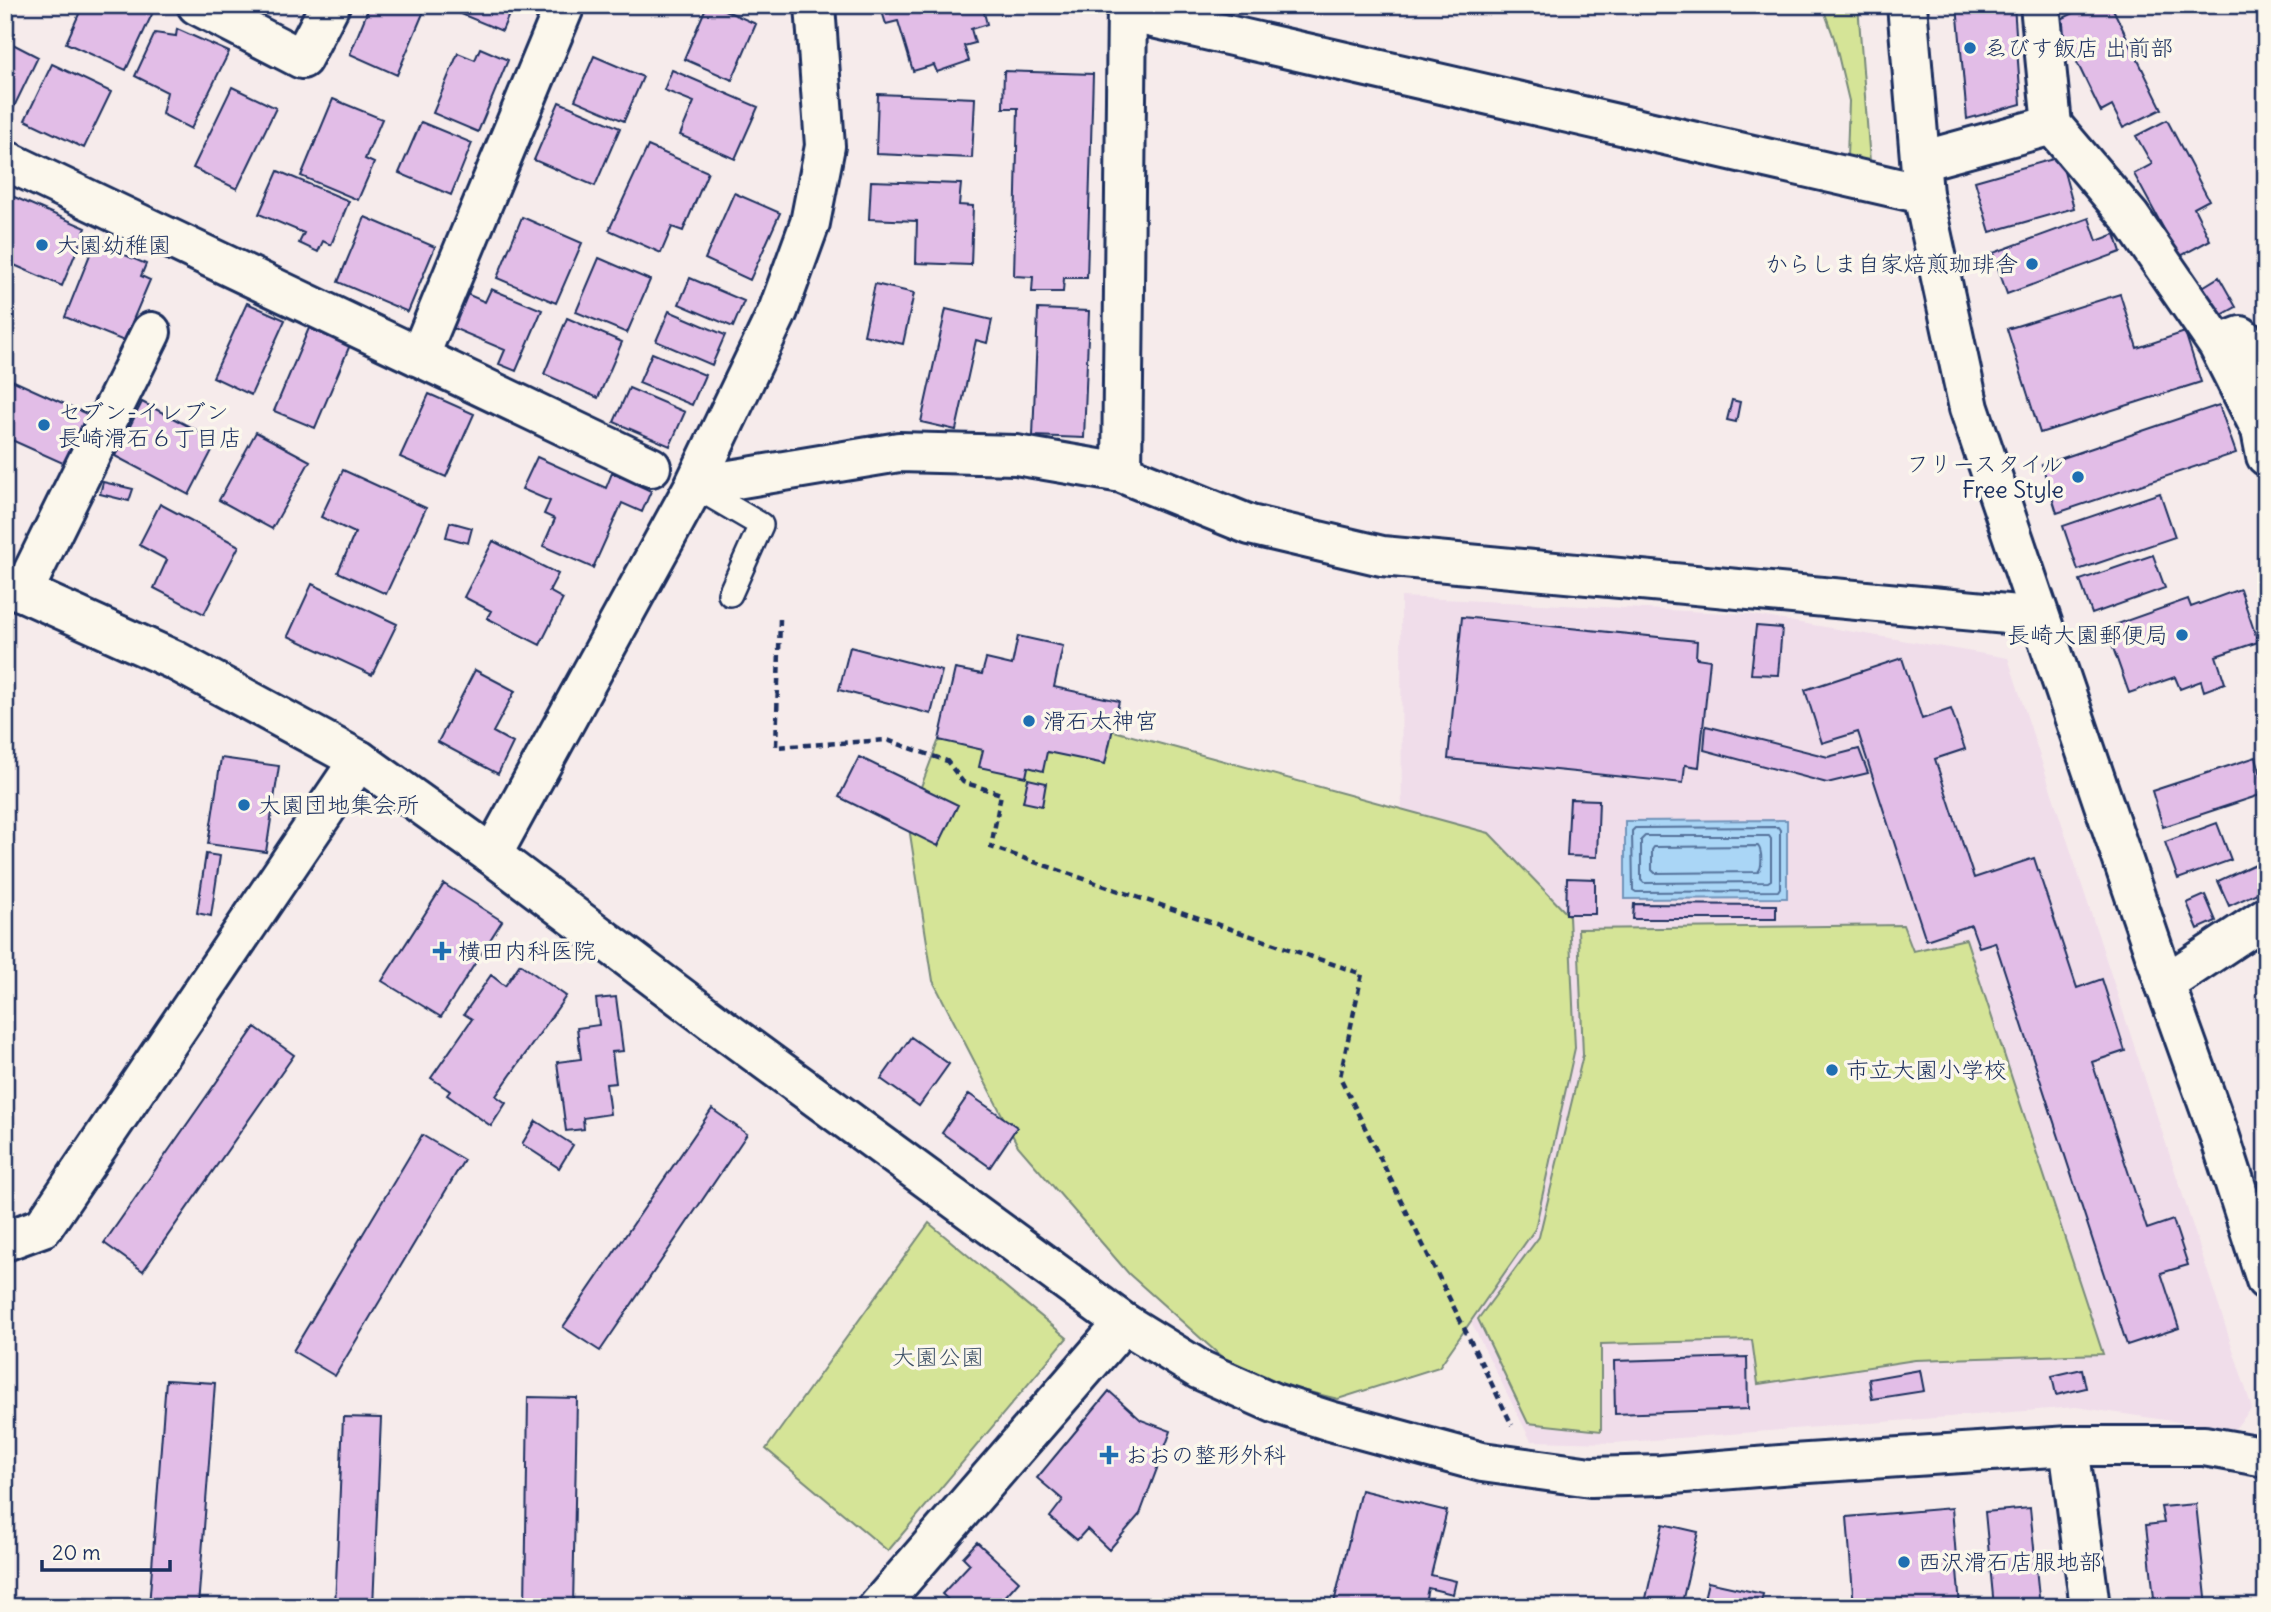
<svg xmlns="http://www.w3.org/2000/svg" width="2271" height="1612" font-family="Delius,'Klee One',sans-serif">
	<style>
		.built { fill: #f0ddea }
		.green { fill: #d5e497; stroke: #788a7a; stroke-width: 2 }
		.water { fill: #aad6f6; stroke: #7193b9; stroke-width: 2 }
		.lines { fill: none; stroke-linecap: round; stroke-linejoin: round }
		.shore { stroke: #54729b; stroke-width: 2 }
		.building { fill: #e2bde7; stroke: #1b2f5e; stroke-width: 2 }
		.service-casing { stroke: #1b2f5e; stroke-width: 28 }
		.minor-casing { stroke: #1b2f5e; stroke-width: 44 }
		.tertiary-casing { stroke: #1b2f5e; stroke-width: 44 }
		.path { stroke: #1b2f5e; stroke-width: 4.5; stroke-dasharray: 7 5; stroke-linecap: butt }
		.service { stroke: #fbf7ec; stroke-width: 23 }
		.minor { stroke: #fbf7ec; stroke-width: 38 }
		.tertiary { stroke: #fbf7ec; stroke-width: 38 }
		.poi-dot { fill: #1f6fb2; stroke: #fbf7ec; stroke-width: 2.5 }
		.labels { text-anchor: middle; stroke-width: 7; stroke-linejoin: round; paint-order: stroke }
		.poi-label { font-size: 23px; fill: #1b2f5e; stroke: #fbf7ec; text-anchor: start }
		.park-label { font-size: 23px; fill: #405369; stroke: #fbf7ec }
	</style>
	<rect width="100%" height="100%" fill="#f6ebeb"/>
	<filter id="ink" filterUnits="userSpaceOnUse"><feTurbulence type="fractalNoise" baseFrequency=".0143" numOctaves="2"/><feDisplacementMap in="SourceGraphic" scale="14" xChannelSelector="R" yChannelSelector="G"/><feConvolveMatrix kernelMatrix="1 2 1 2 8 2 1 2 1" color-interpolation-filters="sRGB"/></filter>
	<g filter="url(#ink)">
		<path class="built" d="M1401 597 1748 614 2008 658 2252 1408 2234 1430 2076 1407 1614 1443 1531 1441 1465 1310 1402 860Z"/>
		<path class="green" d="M1822 5H1858L1870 162 1847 157 1849 101 1834 38Z
			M1018 705 1489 833 1569 916 1575 1048 1535 1229 1439 1367 1338 1399 1243 1376 1129 1274 1018 1146 933 981 908 821 938 742Z
			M1903 925 1913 951 1966 939 2103 1354 1915 1360 1758 1384 1752 1340 1601 1344V1431L1528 1423 1478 1319 1539 1237 1583 1055 1578 929Z
			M929 1223 1067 1338 888 1551 766 1449Z"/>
		<path class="water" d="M1787 820V898L1625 899V821Z"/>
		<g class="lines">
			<path class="shore" d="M1778 827 1780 830V888L1778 891 1636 892 1633 890 1632 831 1635 828Z
				M1645 836H1769L1771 839V880L1768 882 1644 883 1641 880V840Z
				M1758 846C1762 851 1763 867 1758 872L1655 873 1652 870V850L1654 847Z"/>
		</g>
		<path class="building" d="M83 5H144L154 10 126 70 66 43Z
			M370 5H411L424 11 397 75 350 54Z
			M450 5H513L502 31 449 9Z
			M707 5H713L756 24 732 80 684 59Z
			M880 5H964V8L982 5 987 24 971 29 975 43 964 46 969 61 937 72 934 65 913 71 898 21 886 24Z
			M1035 5H1069V13L1034 12Z
			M1957 5H2014L2021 104 1967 119Z
			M2073 5H2111L2162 109 2123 128 2112 106 2101 112 2057 21 2076 12Z
			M177 29 229 52 191 129 162 114 167 92 135 76 155 33 176 36Z
			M5 40 38 57 10 115 5 113Z
			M480 48 508 60 478 132 433 113 458 53 475 60Z
			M594 56 643 77 624 121 575 100Z
			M52 64 111 92 84 148 25 120Z
			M672 70 758 107 735 159 680 135 694 102 664 90Z
			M1004 71 1093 74 1087 278H1064L1063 292H1032L1033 277 1014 276 1018 108H1003Z
			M232 87 276 108 237 189 193 168Z
			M878 94 975 98 972 158 876 154Z
			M333 99 382 119 365 159 374 163 358 200 301 176Z
			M559 102 620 128 595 186 534 160Z
			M2167 120 2209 200 2194 208 2210 240 2179 257 2134 174 2152 164 2136 136Z
			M421 122 472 143 451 195 399 173Z
			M648 146 708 172 683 231 672 227 661 253 609 230Z
			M2060 157 2074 208 1990 232 1975 181Z
			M278 171 349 201 331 245 323 241 318 252 299 243 304 233 259 214Z
			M871 181 961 184 959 205 973 206 971 265 916 263 917 221 869 219Z
			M5 193 86 228 62 286 5 261Z
			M734 193 780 213 750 280 705 259Z
			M365 217 435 247 408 312 338 282Z
			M522 217 582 243 556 303 497 278Z
			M2089 218 2097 241 2115 234 2121 252 2007 294 1993 253Z
			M95 242 146 264 141 276 150 280 124 341 65 317Z
			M599 258 650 280 627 333 576 312Z
			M2219 277 2236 307 2218 317 2201 288Z
			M690 278 744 301 733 327 679 304Z
			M875 284 914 293 903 344 864 335Z
			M491 289 542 310 516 371 499 364 505 350 446 325 460 291 485 302Z
			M2120 294 2137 348 2185 332 2201 382 2040 433 2007 329Z
			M247 303 285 320 251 395 213 377Z
			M946 309 992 320 987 343 976 340 956 430 921 422Z
			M1038 309 1089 311 1084 438 1033 436Z
			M669 311 725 335 712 365 656 341Z
			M567 318 622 342 598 398 544 374Z
			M309 328 350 345 315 428 274 411Z
			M652 353 705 375 692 405 639 383Z
			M5 377 87 414 65 464 5 437Z
			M629 388 685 412 670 446 614 422Z
			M429 394 474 414 446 477 400 457Z
			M1732 400 1740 402 1736 422 1727 420Z
			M142 402 217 441 189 495 115 456Z
			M2219 405 2236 453 2057 513 2042 465Z
			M256 432 310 461 272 529 219 500Z
			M537 457 606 488 612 473 651 491 642 512 622 503 593 568 543 546 555 519 544 514 550 501 522 489Z
			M343 470 426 508 386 594 338 572 355 533 321 517Z
			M103 482 133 489 129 501 100 494Z
			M2160 493 2175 537 2078 570 2063 526Z
			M160 504 239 546 204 614 154 588 167 560 139 545Z
			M450 522 472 528 468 543 446 537Z
			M493 541 558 574 549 591 563 599 540 645 487 618 491 611 464 597Z
			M2153 555 2165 588 2092 614 2080 580Z
			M312 584 397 624 372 675 288 636Z
			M2240 589 2258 642 2216 656 2225 683 2204 691 2201 681 2180 689 2175 677 2129 693 2106 628 2188 599 2191 607Z
			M1462 617 1697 641 1696 658 1710 660 1699 767 1685 765 1683 783 1448 759Z
			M1756 626 1782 628 1778 675 1751 674Z
			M1018 636 1063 646 1054 687 1119 701 1105 764 1047 752 1043 771 1028 767 1026 777 979 767 983 750 939 740 955 669 982 674 986 659 1012 665Z
			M850 647 942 671 931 714 839 690Z
			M1902 658 1922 719 1951 709 1965 749 1935 759 1974 878 2034 858 2077 988 2102 979 2125 1051 2092 1062 2147 1229 2173 1220 2188 1265 2161 1273 2179 1328 2127 1345 1995 942 1979 947 1971 925 1926 940 1858 732 1822 743 1805 690Z
			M475 670 515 691 493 732 513 743 498 774 438 742Z
			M1706 726 1828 757 1859 749 1868 773 1827 783 1704 750Z
			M859 757 958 805 938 846 839 797Z
			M2256 757 2266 793 2163 827 2152 791Z
			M221 758 279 766 266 852 208 844Z
			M1028 779 1046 783 1042 806 1023 802Z
			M1570 799 1599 800 1597 857 1567 856Z
			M2217 823 2231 860 2178 879 2165 842Z
			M206 854 220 856 211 916 197 913Z
			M2264 860 2266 889 2229 906 2218 881Z
			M1567 878 1595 879V914H1566Z
			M444 884 502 921 441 1017 382 981Z
			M2205 895 2216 921 2198 929 2187 903Z
			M1634 904 1776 905V919H1633Z
			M520 964 566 996 496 1096 506 1103 491 1126 447 1095 450 1091 431 1078 472 1019 464 1014 491 975 505 986Z
			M616 997 623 1051 612 1052 616 1083 606 1084 610 1114 583 1118 584 1129 566 1131 557 1062 581 1059 577 1028 599 1025 596 999Z
			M255 1027 294 1055 143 1271 104 1243Z
			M911 1037 949 1064 919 1106 881 1079Z
			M969 1094 1017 1127 990 1167 942 1133Z
			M712 1109 747 1134 600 1351 563 1327Z
			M536 1121 573 1145 559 1168 522 1144Z
			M422 1135 464 1160 335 1376 293 1351Z
			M1747 1357 1748 1409 1615 1414 1614 1361Z
			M2082 1369 2086 1388 2056 1395 2052 1376Z
			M1920 1370 1924 1391 1872 1399 1869 1379Z
			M166 1380 215 1383 198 1607H149Z
			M1109 1391 1141 1420 1171 1431 1140 1514 1109 1550 1087 1529 1077 1540 1050 1517 1063 1500 1037 1478Z
			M528 1397 577 1398 573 1607H525Z
			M343 1417 381 1418 373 1607H335Z
			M1361 1490 1447 1511 1431 1575 1456 1581 1453 1594 1428 1588 1424 1607H1333Z
			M2196 1504 2207 1607H2155L2146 1525 2164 1523 2161 1507Z
			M1952 1508 1960 1607H1854L1847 1517Z
			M2030 1508 2040 1607H1994L1985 1512Z
			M2266 1516V1556L2258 1555 2261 1517Z
			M1663 1524 1698 1532 1681 1607H1644Z
			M977 1542 1019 1581 996 1607H956L942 1594 970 1564 963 1557Z
			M1708 1582 1763 1594 1760 1607H1702Z"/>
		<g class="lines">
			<g class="service-casing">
				<path id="service" d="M694 486 761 525 730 594"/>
			</g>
			<g class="minor-casing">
				<path id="minor" d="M197 5 302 59 330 5
					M1127 12 1923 194
					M2052 125 2130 217 2218 345 2261 430 2266 456
					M5 160 651 467
					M1921 161 2052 125 2040 5
					M2218 345 2241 336 2266 367
					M419 357 565 5
					M1122 473 1127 5
					M694 486 899 452 1016 455 1122 473 1250 525 1382 556 2039 617
					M23 592 151 332
					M492 855 694 486 778 311 810 223 825 146 815 5
					M2165 984 2266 917
					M5 1241 43 1227 359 760
					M2069 1446 2090 1607
					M878 1607 1124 1323"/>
			</g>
			<g class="tertiary-casing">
				<path id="tertiary" d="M1907 5 1923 194 1969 408 2165 984 2219 1134 2266 1280
					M5 586 23 592 174 660 359 760 492 855 723 1029 1124 1323 1200 1370 1274 1403 1330 1421 1482 1462 1591 1477 1661 1475 1793 1464 2069 1446H2204L2266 1457"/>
			</g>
			<path class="path" d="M780 619 776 747 887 740 947 761 963 782 1001 794 991 847 1362 974 1340 1077 1512 1425"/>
			<use href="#service" class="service"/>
			<use href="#minor" class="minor"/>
			<use href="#tertiary" class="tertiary"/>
		</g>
	</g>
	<g class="poi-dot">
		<circle cx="1970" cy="48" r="7"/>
		<circle cx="42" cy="245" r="7"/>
		<circle cx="2032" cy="264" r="7"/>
		<circle cx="44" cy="425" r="7"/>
		<circle cx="2078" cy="477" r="7"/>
		<circle cx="2182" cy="635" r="7"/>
		<circle cx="1029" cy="721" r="7"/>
		<circle cx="244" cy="805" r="7"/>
		<path d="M438.5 940.5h7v7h7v7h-7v7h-7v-7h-7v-7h7z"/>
		<circle cx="1832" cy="1070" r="7"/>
		<path d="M1105.5 1444.5h7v7h7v7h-7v7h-7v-7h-7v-7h7z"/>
		<circle cx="1904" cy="1562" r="7"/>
	</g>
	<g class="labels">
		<g class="poi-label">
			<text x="1984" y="56">ゑびす飯店 出前部</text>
			<text x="56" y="253">大園幼稚園</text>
			<text x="2018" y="272" text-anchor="end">からしま自家焙煎珈琲舎</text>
			<text x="58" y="420">セブン-イレブン<tspan x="58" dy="26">長崎滑石６丁目店</tspan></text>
			<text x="2064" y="472" text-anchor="end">フリースタイル<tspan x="2064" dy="26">Free Style</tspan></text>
			<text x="2168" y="643" text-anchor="end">長崎大園郵便局</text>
			<text x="1043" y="729">滑石太神宮</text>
			<text x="258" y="813">大園団地集会所</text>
			<text x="458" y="959">横田内科医院</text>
			<text x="1846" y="1078">市立大園小学校</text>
			<text x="1125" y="1463">おおの整形外科</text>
			<text x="1918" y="1570">西沢滑石店服地部</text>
		</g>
		<g class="park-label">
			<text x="938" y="1365">大園公園</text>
		</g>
	</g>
	<rect width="2271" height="1612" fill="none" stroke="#fbf7ec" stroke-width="28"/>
	<rect x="14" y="14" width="2243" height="1584" fill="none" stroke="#1b2f5e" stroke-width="2.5" filter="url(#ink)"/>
	<path d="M42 1560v10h128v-10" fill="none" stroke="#1b2f5e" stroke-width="3.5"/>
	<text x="52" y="1560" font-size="21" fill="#1b2f5e" stroke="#fbf7ec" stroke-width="5" paint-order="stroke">20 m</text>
</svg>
